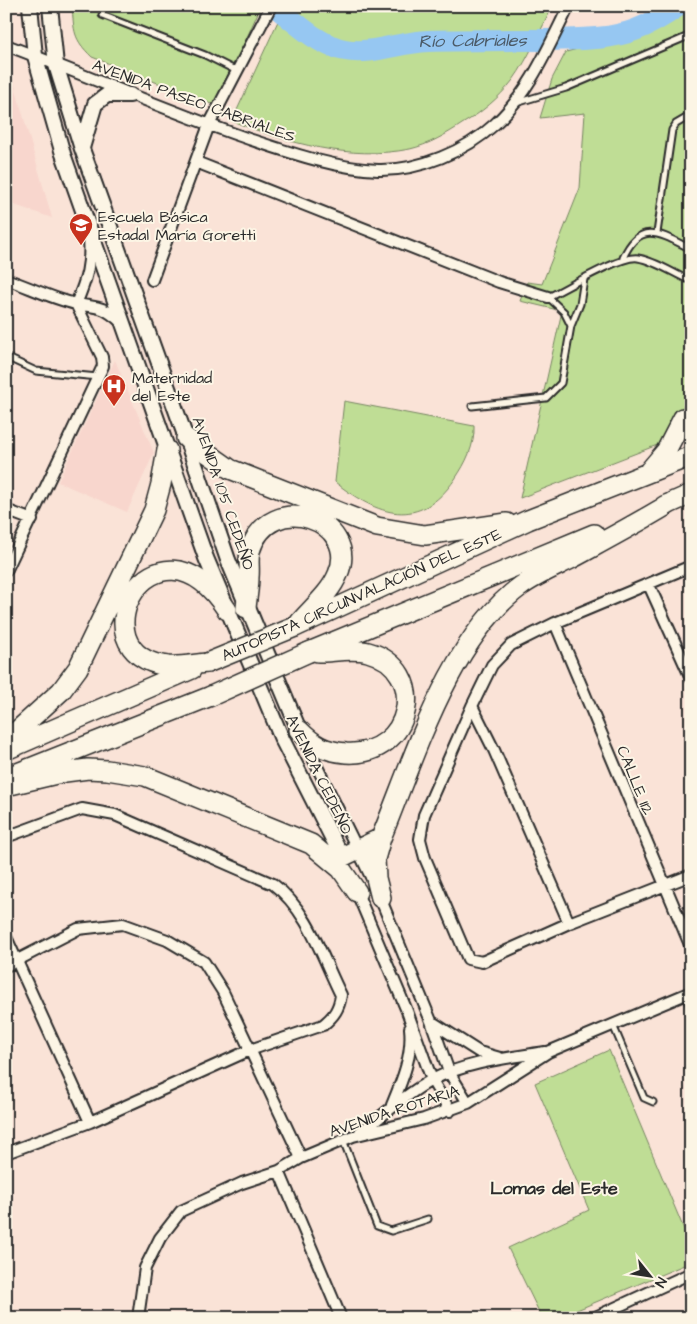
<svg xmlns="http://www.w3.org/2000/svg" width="697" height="1324" font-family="'Architects Daughter',sans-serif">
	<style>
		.built { fill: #f8d6cd }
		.green { fill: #bfdd95; stroke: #758460 }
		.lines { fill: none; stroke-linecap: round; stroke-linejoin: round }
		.river { stroke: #96c7f2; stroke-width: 22 }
		.lane-casing { stroke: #2b2b2b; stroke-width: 9 }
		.street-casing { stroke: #2b2b2b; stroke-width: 14 }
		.secondary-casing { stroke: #2b2b2b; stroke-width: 18 }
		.highway-casing { stroke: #2b2b2b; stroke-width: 22 }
		.lane { stroke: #fcf5e5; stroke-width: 5 }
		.street { stroke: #fcf5e5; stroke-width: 10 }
		.secondary { stroke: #fcf5e5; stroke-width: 14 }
		.highway { stroke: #fcf5e5; stroke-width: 19 }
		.highway-bridge-casing { stroke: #2b2b2b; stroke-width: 22; stroke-linecap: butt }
		.highway-bridge { stroke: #fcf5e5; stroke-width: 19 }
		.labels { text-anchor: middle; stroke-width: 4; stroke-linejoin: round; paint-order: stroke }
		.street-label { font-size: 16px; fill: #2b2b2b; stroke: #fcf5e5 }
		.poi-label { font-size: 16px; fill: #2b2b2b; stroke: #fcf5e5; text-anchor: start }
		.water-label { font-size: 18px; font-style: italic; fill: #4b5a67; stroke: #fcf5e5 }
		.neighbourhood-label { font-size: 18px; font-weight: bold; fill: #2b2b2b; stroke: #fcf5e5 }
	</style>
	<rect width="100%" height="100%" fill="#fae3d7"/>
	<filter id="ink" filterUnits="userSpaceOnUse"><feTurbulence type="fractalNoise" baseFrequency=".02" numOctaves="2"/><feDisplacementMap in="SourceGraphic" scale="10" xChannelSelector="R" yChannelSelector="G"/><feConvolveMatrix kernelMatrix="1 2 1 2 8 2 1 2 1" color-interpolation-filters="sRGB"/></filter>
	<g filter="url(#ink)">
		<path class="built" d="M6 68 10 69 52 218 6 202Z
			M115 360 154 453 127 512 58 482Z"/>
		<path class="green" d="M72 6H261L216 106 92 57C73 39 74 31 72 6Z
			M285 6H553C540 30 529 58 513 80 499 98 481 113 462 124 447 134 428 145 410 149 350 161 288 143 232 121Z
			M676 6H691V432L520 498 562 311 520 301 527 282 542 284 580 188 585 113 540 118 552 79 566 52 617 39 651 26Z
			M344 401 474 426C475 445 466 463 455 479 419 531 378 516 335 482Z
			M609 1050 691 1246V1262L558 1318H542L508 1248 589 1210 535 1083Z"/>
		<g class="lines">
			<path class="river" id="s1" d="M275 6C296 23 318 45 345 50 372 55 400 42 428 41 468 40 508 40 549 40 577 39 608 40 635 30 651 24 664 16 678 6"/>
			<g class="lane-casing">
				<path id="lane" d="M102 15 205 55 237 71
					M516 103 566 88 691 35
					M657 233 672 130 676 124 688 117
					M623 258C640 219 661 234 691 249
					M571 326 580 304 584 279
					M6 357 36 371 98 377
					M472 406 546 398 561 383 571 326 564 312 548 297C567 288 621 255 638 258 656 261 674 274 691 281
					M684 414 691 401
					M685 995 691 1009
					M613 1025 644 1098 653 1102
					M343 1140 377 1226 391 1231 428 1219"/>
			</g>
			<g class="street-casing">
				<path id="street" d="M6 45C86 75 165 110 246 138 288 152 333 168 378 170 419 171 466 151 495 124 530 92 548 48 569 6
					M196 162 499 282 548 297
					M6 279C29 287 53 299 76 304 99 308 102 305 121 322
					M152 280 209 125 271 6
					M76 304C87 278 91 265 89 237
					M6 510 32 520
					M691 566 555 623 511 645 492 665 472 706 494 750 569 923 691 875
					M6 571 103 366 102 357 76 304
					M649 585 691 678
					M555 623 691 947
					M472 706 424 815 420 839 425 858 468 959 482 962 569 923
					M304 740 371 877
					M6 837 82 809 115 815 273 884C308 910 322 957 341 995 339 1009 334 1016 323 1025L250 1050 90 1122 6 1153
					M355 888 407 1011 432 1080 450 1111
					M379 895 431 1021 449 1072 468 1103
					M6 937 90 1122
					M6 966 78 929 123 924 167 940 204 962 223 992 301 1158
					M432 1022 479 1052 500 1058
					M392 1105C402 1081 413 1055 410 1028
					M360 1132C385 1115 405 1094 432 1080 467 1062 507 1058 545 1052
					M279 1171 341 1318
					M138 1318 145 1268 160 1238 181 1211 242 1183 279 1171 301 1158 353 1136 424 1119 468 1103 548 1052 691 992
					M593 1318 691 1273"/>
			</g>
			<g class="secondary-casing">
				<path id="secondary" d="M30 6 35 56 63 154 206 558 282 739 342 857
					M50 6 56 65 82 149 186 438 228 560 299 730
					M82 148 95 104 107 95H130"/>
			</g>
			<g class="highway-casing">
				<path id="highway" d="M186 438 230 469 377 527 425 535 507 523
					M649 471 666 451 683 418
					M664 506 691 494
					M246 608C247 597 249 587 249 577 250 569 248 559 250 551 269 487 361 521 338 574 331 592 312 608 300 622
					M295 627 528 520 691 456
					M309 652 594 534
					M207 663C194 664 181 667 168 666 71 654 154 499 227 610
					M299 730C314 745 324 751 346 753 413 757 430 669 368 652 354 648 333 652 318 652
					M6 741 61 691 78 668 154 510 161 484 167 450
					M6 750 192 669
					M10 776 211 696
					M6 786 65 772 88 769 107 770 145 776 311 844 341 869 357 892
					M342 857 381 838
					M381 898 376 878 375 859 381 838C414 758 450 638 521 586 536 575 555 567 571 559 606 540 640 522 674 501"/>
			</g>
			<use href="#lane" class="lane"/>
			<use href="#street" class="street"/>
			<use href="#secondary" class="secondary"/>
			<use href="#highway" class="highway"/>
			<g class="highway-bridge-casing">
				<path id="highway-bridge" d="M207 663 295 627
					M211 696 309 652"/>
			</g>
			<use href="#highway-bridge" class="highway-bridge"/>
		</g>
	</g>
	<defs>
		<g id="school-pin" transform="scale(1.25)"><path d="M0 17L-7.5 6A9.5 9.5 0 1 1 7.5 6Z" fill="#c8321e" stroke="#fcf5e5"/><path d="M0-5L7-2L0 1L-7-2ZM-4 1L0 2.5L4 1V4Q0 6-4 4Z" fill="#fff"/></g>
		<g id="hospital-pin" transform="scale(1.25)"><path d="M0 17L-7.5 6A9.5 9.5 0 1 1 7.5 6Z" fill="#c8321e" stroke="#fcf5e5"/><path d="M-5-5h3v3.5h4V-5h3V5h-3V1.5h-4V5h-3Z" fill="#fff"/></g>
	</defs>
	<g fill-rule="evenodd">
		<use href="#school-pin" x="81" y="225"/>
		<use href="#hospital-pin" x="114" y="386"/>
	</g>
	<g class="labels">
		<g class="street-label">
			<text transform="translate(194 100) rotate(20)" y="6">AVENIDA PASEO CABRIALES</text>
			<text transform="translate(224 493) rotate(71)" y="6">AVENIDA 105 CEDEÑO</text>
			<text transform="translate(361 594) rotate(-24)" y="6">AUTOPISTA CIRCUNVALACIÓN DEL ESTE</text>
			<text transform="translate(320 774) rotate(64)" y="6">AVENIDA CEDEÑO</text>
			<text transform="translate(636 780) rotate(68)" y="6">CALLE 112</text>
			<text transform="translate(394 1110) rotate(-18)" y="6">AVENIDA ROTARIA</text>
		</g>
		<g class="poi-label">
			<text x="98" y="222">Escuela Básica<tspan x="98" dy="18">Estadal María Goretti</tspan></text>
			<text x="132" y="383">Maternidad<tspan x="132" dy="18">del Este</tspan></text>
		</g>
		<g class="water-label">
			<text dy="6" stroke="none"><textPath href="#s1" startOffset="212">Río Cabriales</textPath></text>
		</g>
		<g class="neighbourhood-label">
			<text x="554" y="1194">Lomas del Este</text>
		</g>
	</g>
	<rect width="697" height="1324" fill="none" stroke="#fcf5e5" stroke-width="25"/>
	<rect x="12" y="12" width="672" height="1299" fill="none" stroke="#2b2b2b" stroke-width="2" filter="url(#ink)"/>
	<g transform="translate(650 1276) rotate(120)" stroke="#fcf5e5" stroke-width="4" paint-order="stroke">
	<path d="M0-4L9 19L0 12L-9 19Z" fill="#2b2b2b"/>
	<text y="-8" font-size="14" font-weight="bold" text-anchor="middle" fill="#2b2b2b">N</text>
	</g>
</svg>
